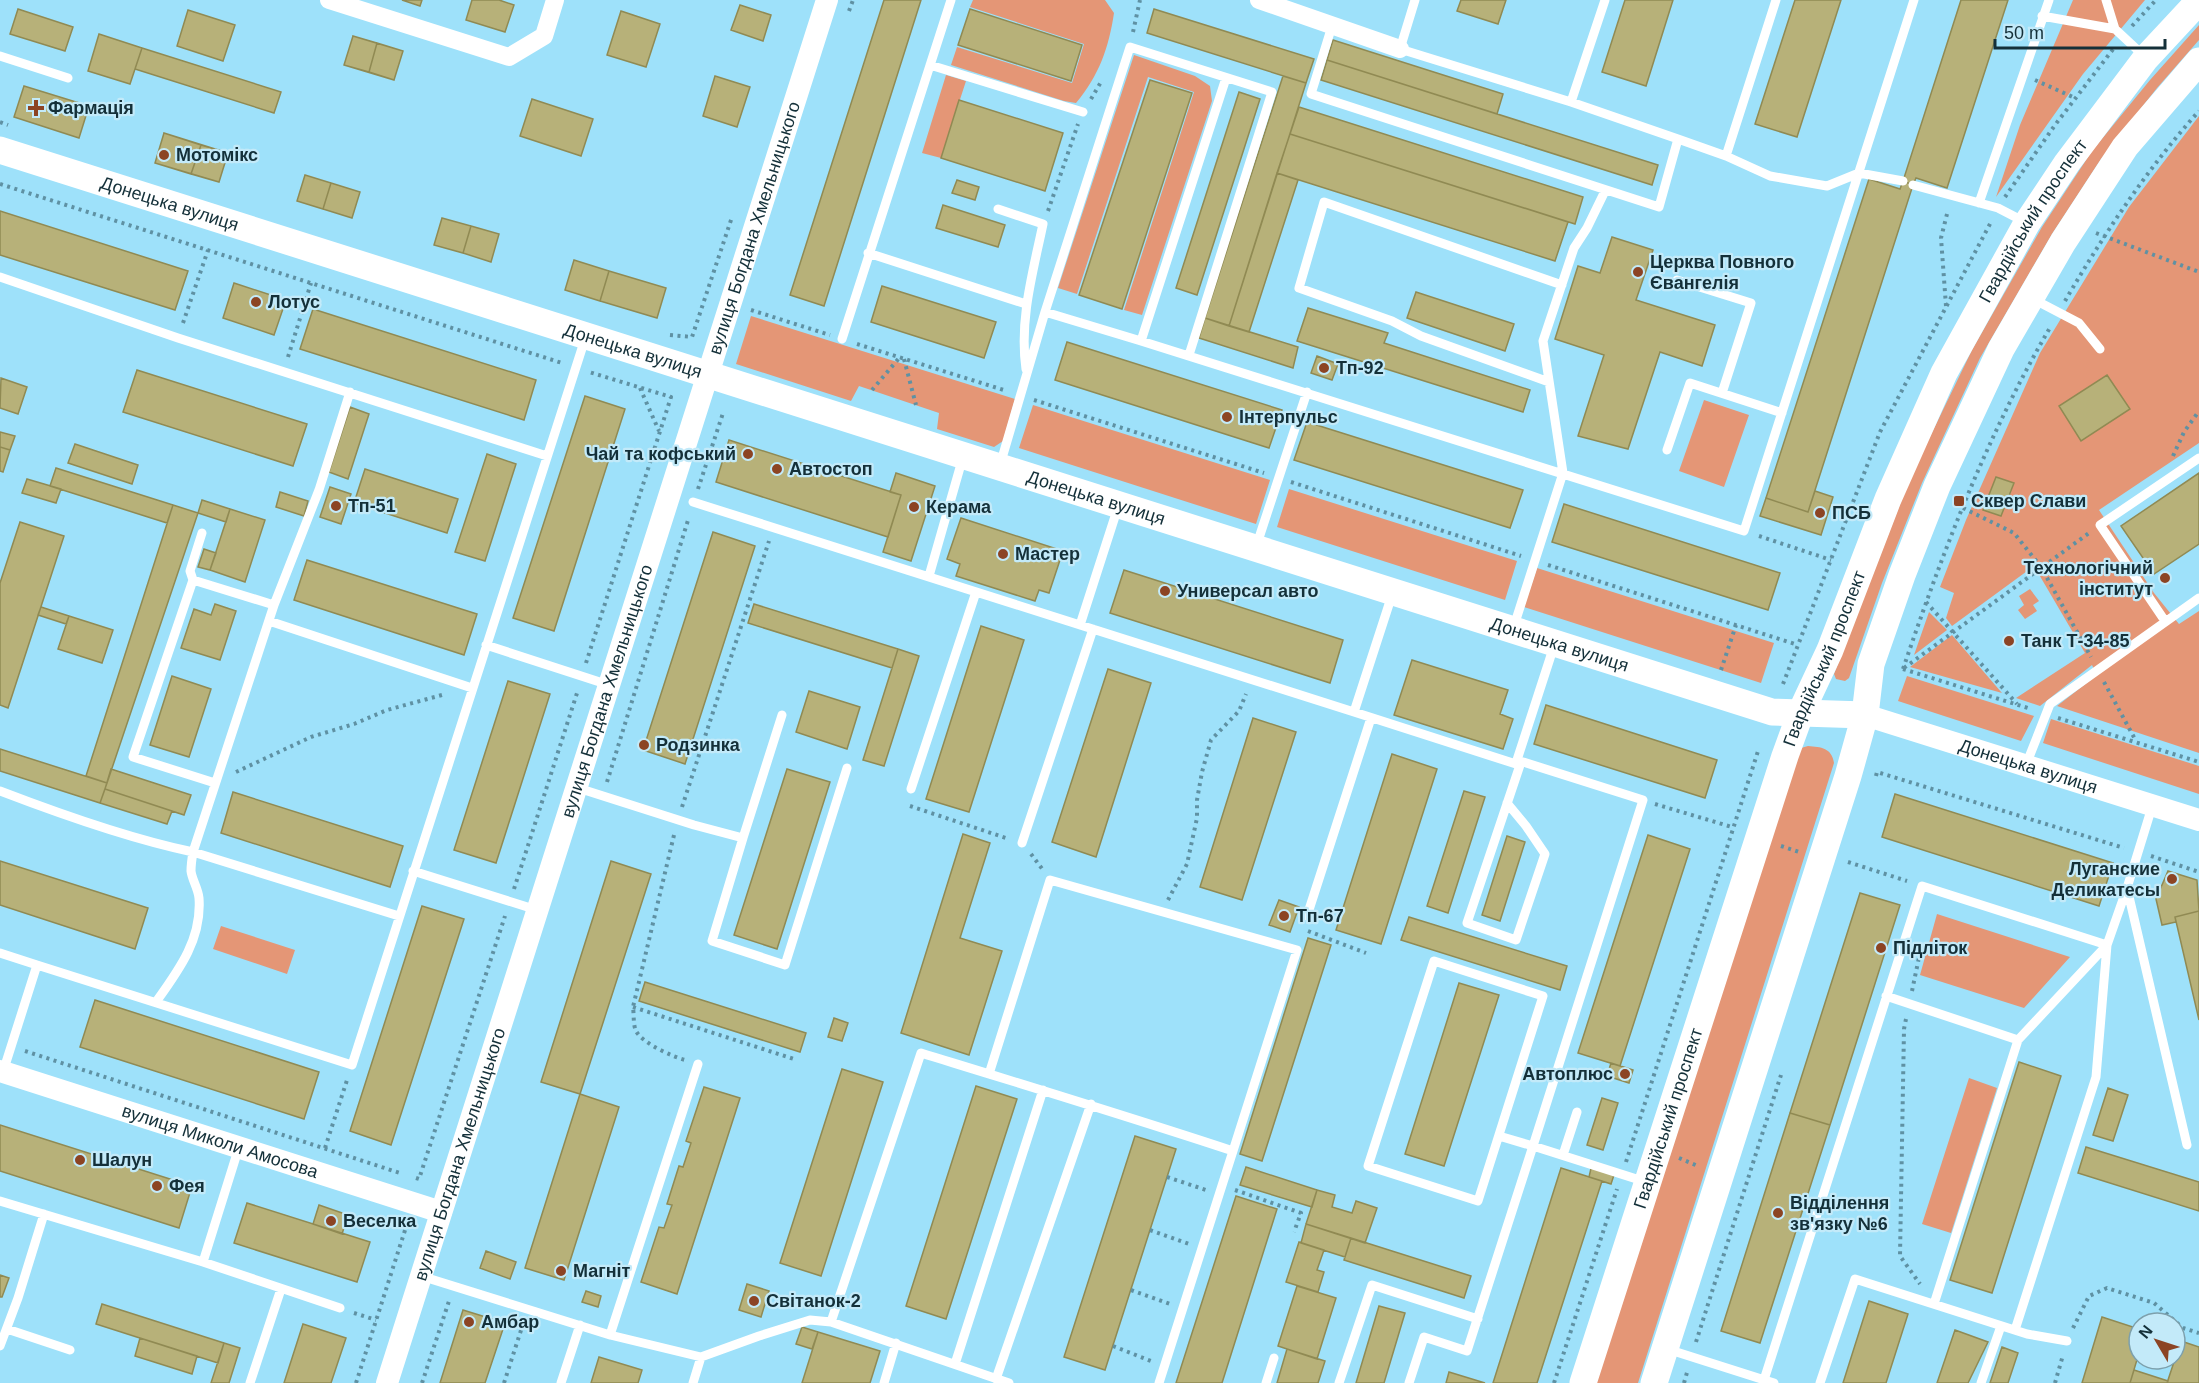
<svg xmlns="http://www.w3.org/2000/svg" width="2199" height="1383" font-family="Helvetica,sans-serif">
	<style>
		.green { fill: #e49676 }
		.building { fill: #b7b179; stroke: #908a53; stroke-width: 1.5 }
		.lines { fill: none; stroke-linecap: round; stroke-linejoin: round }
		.path { stroke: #5f91a3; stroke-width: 4; stroke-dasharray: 3 4.5; stroke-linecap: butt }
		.service { stroke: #fff; stroke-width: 9 }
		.minor { stroke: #fff; stroke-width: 18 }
		.tertiary { stroke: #fff; stroke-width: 22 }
		.secondary { stroke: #fff; stroke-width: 27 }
		.poi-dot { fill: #8c4424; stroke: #c3eaf9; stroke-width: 2 }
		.labels { text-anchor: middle; stroke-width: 4.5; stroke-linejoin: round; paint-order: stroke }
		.poi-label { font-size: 18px; font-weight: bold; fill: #143039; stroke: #c3eaf9; text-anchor: start }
		.street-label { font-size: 18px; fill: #143039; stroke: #c3eaf9 }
	</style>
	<rect width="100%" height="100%" fill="#9ee1fa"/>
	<path class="green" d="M973 0H1105L1114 13C1109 47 1099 76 1076 103L1064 101 951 65 957 47 1072 83 1084 44 970 7Z
		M2073 0H2145L2083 74 1996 197 2020 125Z
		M2199 25V40L2157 88 2101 159 2052 234 1980 358 1922 483 1882 583 1849 678 1845 681 1836 679 1834 674 1911 476 1972 350 2042 227 2092 151 2150 80Z
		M1134 55 1195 76 1210 86 1212 101 1142 315 1124 310 1194 92 1148 77 1077 294 1058 288Z
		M946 75 966 81 941 158 922 153Z
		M2199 116V443L2099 510 2154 593 2179 624 2199 611V753L2057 706 2097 675 2092 665 2040 706 2016 698 2085 653 2034 566 1952 626 1946 618 1954 593 1940 587 1966 520 2040 353 2129 207Z
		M751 316 1015 399 1003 441 994 447 937 429 939 413 859 386 851 401 736 364Z
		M1704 400 1749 415 1724 487 1679 471Z
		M1033 405 1270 480 1256 524 1019 448Z
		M1289 489 1517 561 1505 600 1277 527Z
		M1537 568 1774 643 1761 683 1524 607Z
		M2030 589 2039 601 2033 605 2037 611 2025 619 2018 610 2024 605 2019 596Z
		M1929 612 1947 630 1914 655Z
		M1952 635 2002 693 1910 667Z
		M1907 676 2034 716 2021 741 1898 701Z
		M2051 719 2199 766V794L2043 743Z
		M1808 746C1821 747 1832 748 1834 763L1638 1383H1596L1801 748Z
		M1937 914 2070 957 2024 1008 1920 975Z
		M221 926 295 950 287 974 213 949Z
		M1969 1078 1997 1088 1951 1233 1922 1224Z"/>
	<path class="building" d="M402 0H422L420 6Z
		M472 0H499L514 5 505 32 466 20Z
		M884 0H921L824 306 790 295Z
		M1461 0H1506L1498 24 1457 11Z
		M1625 0H1673L1646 86 1602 72Z
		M1795 0H1841L1797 137 1755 124Z
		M1961 0H2008L1947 188 1916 178 1913 185 1903 181Z
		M740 5 771 15 763 41 731 30Z
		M18 9 73 27 65 51 10 34Z
		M970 9 1082 45 1071 81 958 45Z
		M1154 9 1314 59 1306 83 1147 33Z
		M188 10 235 25 223 61 177 46Z
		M621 11 660 24 646 67 607 55Z
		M99 34 142 48 130 84 88 71Z
		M353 36 377 43 369 72 344 65Z
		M353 36 403 51 394 80 344 65Z
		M1333 40 1503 94 1497 114 1327 60Z
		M377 43 403 51 394 80 369 72Z
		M142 48 281 92 274 113 135 69Z
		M1327 60 1658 165 1652 185 1321 80Z
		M715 76 750 87 737 127 703 116Z
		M1283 76 1306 83 1229 326 1205 318Z
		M1150 80 1192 93 1122 309 1079 295Z
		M24 86 89 106 79 138 14 117Z
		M1239 92 1260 99 1197 295 1176 288Z
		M532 99 593 119 581 156 520 136Z
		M959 100 1063 133 1045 191 941 158Z
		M1299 107 1583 197 1575 224 1290 134Z
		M164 133 201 145 191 174 155 163Z
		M164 133 228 153 219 182 155 163Z
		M1290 134 1568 222 1555 261 1277 173Z
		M201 145 228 153 219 182 191 174Z
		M1277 173 1298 180 1249 332 1229 326Z
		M305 175 331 183 323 209 297 201Z
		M1869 179 1900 189 1903 181 1913 185 1808 512 1766 498Z
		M957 180 979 187 975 200 952 193Z
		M331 183 360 192 352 218 323 209Z
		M943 205 1005 225 998 247 936 228Z
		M0 211 188 271 175 310 0 255Z
		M442 218 471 226 463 253 434 245Z
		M471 226 499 234 491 262 463 253Z
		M1612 237 1653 250 1636 300 1715 325 1702 366 1660 352 1628 449 1578 436 1604 355 1555 339 1578 266 1600 273Z
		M574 260 609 271 600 301 565 290Z
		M609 271 666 288 657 318 600 301Z
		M234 283 286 300 274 335 223 318Z
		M882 286 996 322 984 358 871 322Z
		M1416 292 1514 324 1505 351 1407 318Z
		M1308 308 1388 333 1384 343 1530 390 1523 412 1297 341Z
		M313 309 536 380 524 420 300 349Z
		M1205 318 1298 347 1293 368 1199 338Z
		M1067 342 1282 410 1269 448 1055 380Z
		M1317 356 1338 364 1332 380 1311 373Z
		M137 370 307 424 293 466 123 412Z
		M2107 375 2130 409 2081 441 2059 406Z
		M1 378 27 387 18 414 0 408Z
		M585 396 625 409 554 631 513 618Z
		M350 407 369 414 348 479 329 472Z
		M1307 422 1523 490 1510 528 1294 460Z
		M0 432 15 436 10 450 0 447Z
		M729 440 901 495 888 537 716 482Z
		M75 444 138 465 132 484 68 463Z
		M0 447 10 450 3 472 0 471Z
		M487 454 516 464 485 561 455 552Z
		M56 468 173 505 167 523 50 486Z
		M365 469 458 499 447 533 354 503Z
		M896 473 935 486 911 561 883 552 901 495 890 492Z
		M2199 473V544L2154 574 2121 526Z
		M1996 477 2014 483 2001 516 1983 510Z
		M27 479 61 489 56 503 22 493Z
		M330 487 351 494 341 524 320 517Z
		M1815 491 1833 497 1821 535 1760 516 1766 498 1808 512Z
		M280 492 308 501 304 516 276 507Z
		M202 500 230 509 226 522 198 513Z
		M1564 504 1780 573 1768 610 1552 542Z
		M173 505 198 513 107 783 86 776Z
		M230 509 265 520 245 582 210 570Z
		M961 518 1063 551 1049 593 1039 590 1035 601 956 576 960 564 947 559Z
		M20 522 64 536 8 708 0 705V583Z
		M713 532 755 546 685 764 643 750Z
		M204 549 216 553 210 570 198 567Z
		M307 560 477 614 464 655 294 600Z
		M1124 570 1343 640 1330 683 1110 613Z
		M215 604 236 611 220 660 181 648 194 609 211 615Z
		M754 604 898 649 892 668 748 623Z
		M41 607 69 616 66 624 38 615Z
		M69 616 113 630 102 663 58 649Z
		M981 626 1024 640 969 812 926 799Z
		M898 649 919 656 884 766 863 760Z
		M1412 660 1508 690 1500 714 1513 719 1503 749 1394 715Z
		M1108 669 1151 683 1096 857 1052 842Z
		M172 676 211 689 189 757 150 745Z
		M508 681 550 694 496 863 454 850Z
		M809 691 860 707 847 749 796 732Z
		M1546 705 1717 760 1705 798 1534 744Z
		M1253 718 1296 732 1242 900 1200 887Z
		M0 749 107 783 100 803 0 771Z
		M1392 754 1437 769 1381 944 1336 930Z
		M111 769 191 795 184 815 105 789Z
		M787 769 830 782 777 949 734 935Z
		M105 789 172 811 167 824 100 803Z
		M1464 791 1485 797 1448 913 1427 906Z
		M233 792 403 846 390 887 221 833Z
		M1895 794 2113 863 2099 906 1882 837Z
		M963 834 990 843 960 938 1002 951 969 1055 901 1033Z
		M1648 835 1690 849 1620 1066 1578 1053Z
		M1507 836 1525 842 1500 921 1482 915Z
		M0 861 148 908 135 949 0 905Z
		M611 861 651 874 580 1094 541 1082Z
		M2168 871 2197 880 2199 911 2175 917 2176 922 2162 925 2156 899Z
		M1860 893 1900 905 1830 1125 1790 1113Z
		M1279 900 1299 907 1290 932 1269 925Z
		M422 906 464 919 391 1145 350 1131Z
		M2199 911V1020L2175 917Z
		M1409 917 1567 966 1560 990 1401 940Z
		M1308 938 1331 945 1262 1161 1240 1154Z
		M645 982 806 1033 800 1052 639 1001Z
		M1459 983 1499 995 1444 1166 1405 1154Z
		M95 1000 319 1072 304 1119 80 1047Z
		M834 1018 848 1023 842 1041 828 1037Z
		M2019 1062 2061 1076 1992 1293 1950 1280Z
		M1611 1063 1633 1070 1629 1083 1607 1076Z
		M842 1069 883 1082 821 1276 780 1263Z
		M976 1086 1017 1099 946 1319 906 1306Z
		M704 1087 740 1098 677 1294 641 1282 659 1227 664 1228 672 1205 667 1204 679 1166 683 1167 691 1143 686 1141Z
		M2108 1088 2128 1095 2113 1141 2093 1135Z
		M580 1094 619 1107 564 1280 525 1268Z
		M1602 1098 1618 1103 1603 1150 1587 1145Z
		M1790 1113 1830 1125 1760 1343 1721 1331Z
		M0 1125 192 1186 179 1228 0 1171Z
		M1135 1136 1176 1149 1105 1370 1064 1357Z
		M2086 1147 2199 1182V1211L2078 1173Z
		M1592 1164 1615 1172 1611 1184 1589 1177Z
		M1246 1167 1317 1190 1312 1207 1240 1185Z
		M1561 1168 1602 1181 1537 1383H1493Z
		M1317 1190 1335 1195 1332 1207 1352 1213 1356 1201 1377 1208 1365 1243 1306 1224Z
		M1236 1196 1277 1209 1222 1383H1176Z
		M247 1203 370 1242 357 1282 234 1243Z
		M319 1205 348 1215 342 1234 313 1224Z
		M1306 1224 1351 1238 1345 1257 1301 1243Z
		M1351 1238 1471 1276 1464 1298 1344 1260Z
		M1299 1242 1324 1250 1317 1270 1324 1272 1318 1292 1286 1282Z
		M486 1251 516 1262 510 1279 480 1268Z
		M0 1275 9 1278 2 1297H0Z
		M747 1284 769 1291 761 1317 739 1310Z
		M1297 1286 1336 1298 1317 1359 1278 1346Z
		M586 1291 601 1296 598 1307 582 1302Z
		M1869 1301 1908 1314 1886 1383H1843Z
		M102 1304 224 1343 218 1363 96 1324Z
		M1379 1306 1405 1313 1384 1383H1356Z
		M463 1310 505 1323 485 1383H440Z
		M2102 1317 2139 1329V1353L2130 1383H2082Z
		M303 1324 346 1338 331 1383H284Z
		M802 1327 818 1332 812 1349 796 1344Z
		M1955 1330 1988 1342 1968 1383H1937Z
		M818 1332 880 1351 870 1383H802Z
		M140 1338 197 1356 192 1374 135 1356Z
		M2181 1341 2199 1347V1383H2167Z
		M224 1343 240 1348 229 1383H211Z
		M2002 1347 2018 1353 2008 1383H1990Z
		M1287 1349 1325 1361 1318 1383H1277Z
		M599 1357 642 1370 638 1383H591Z
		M2134 1370 2168 1381 2167 1383H2130Z
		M1449 1372 1485 1383H1446Z"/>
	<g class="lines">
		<path class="path" d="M849 11 853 0
			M2132 26 2156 0
			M1133 32 1140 0
			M2035 80 2075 98
			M1091 99 1101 82
			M0 122 8 125
			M0 184 562 363
			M2005 197 2055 125 2114 48
			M1048 211 1078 124
			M2096 233 2199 272
			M2065 301C2104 234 2147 169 2199 111
			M1946 306 1941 238 1948 210
			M751 310 830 335
			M183 323 208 250
			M670 335 692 337 732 217
			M857 344 1007 391
			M288 357 311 283
			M904 359 916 405
			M640 388 659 431
			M872 390 900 357
			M1034 400 1264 473
			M2173 456 2184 432 2199 411
			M1291 482 1521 556
			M698 489 723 413
			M1963 508 2014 533 2041 567 2091 657
			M1759 536 1831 560
			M1548 565 1798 645
			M1926 602 2017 704
			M586 663 671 397 589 372
			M1904 668 2089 533
			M1903 669C1943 551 1988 433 2051 326
			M1903 669 2031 709
			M1721 670 1736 625
			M2104 682 2136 741
			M1783 684 1880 432 1991 222
			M2058 718 2199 762
			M236 772 311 737 354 724 387 710 442 695
			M1876 776 1877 772 2124 848
			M607 782 689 517
			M1655 804 1732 827
			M910 806 1009 839
			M682 807 769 541
			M674 835 633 1007C634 1013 633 1025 636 1031 642 1043 673 1057 685 1060
			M1781 846 1799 852
			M1031 854 1043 870
			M2151 856 2199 872
			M1848 862 1907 881
			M514 889 578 690
			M1168 900 1187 864 1197 818V800L1202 772 1211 740 1239 711 1246 694
			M1308 931 1366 953
			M1912 991 1922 943
			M633 1007 797 1060
			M1906 1019 1904 1029 1900 1256 1920 1284
			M25 1051 403 1174
			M325 1148 348 1077
			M1679 1158 1698 1166
			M1626 1162 1759 748
			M1167 1177 1206 1190
			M416 1178 419 1179 505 916
			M1235 1190 1301 1213 1294 1232
			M1150 1230 1189 1244
			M1131 1290 1170 1304
			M354 1313 376 1320
			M2073 1328 2089 1296 2107 1288 2154 1303 2183 1328 2199 1333
			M1696 1342 1781 1075
			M1113 1346 1151 1361
			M356 1383 407 1224
			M422 1383 449 1301
			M504 1383 523 1324
			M1554 1383 1617 1189
			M1684 1383 1688 1369
			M2055 1383 2063 1355"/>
		<path class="service" d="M1415 0 1400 49 1571 102 1678 139 1726 156 1770 176 1827 186 1859 173 1903 181
			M2106 0 2115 29
			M2042 16 2115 29 2144 56
			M1332 26 1311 94 1659 207 1678 139
			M0 56 68 78
			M930 65 1083 112
			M1571 102 1605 0
			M1726 156 1776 0
			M1913 185 1998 208 2025 222
			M1979 203 2049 0
			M998 209 1043 224C1033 272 1019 320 1026 369
			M868 253 1026 304
			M0 277 178 338 547 456
			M1677 280 1751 303 1722 393
			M2033 299 2079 323 2100 349
			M1045 312 1141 341 1226 78
			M842 339 951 0
			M1141 341 1744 531 1914 0
			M1549 382 1421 336 1392 321 1299 288 1324 202 1562 285
			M350 392 319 490 274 605 193 852 399 916
			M1667 450 1690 383 1782 413
			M1000 465 1045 312 1130 47 1272 92 1189 355
			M693 502 1354 712 1392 595
			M1256 547 1307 392
			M929 576 963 457
			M193 580 190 571 202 533
			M269 621 472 688
			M2165 621 2100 525 2199 458
			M1080 625 1118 507
			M1513 629 1563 473 1543 341 1574 248 1587 228 1605 191
			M486 645 609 685
			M1354 712 1516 764 1517 760 1643 800 1533 1146 1499 1136
			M1517 760 1554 646
			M2026 765 2050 704 2199 598
			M215 783 133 757 193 580 274 605
			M578 788 694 825 743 838 782 715
			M911 789 976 592
			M0 791C60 814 130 839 193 852 192 858 191 865 191 871 192 880 198 888 199 898 202 939 179 970 156 1002
			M1507 803 1526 826 1545 854 1516 940 1467 923 1521 762
			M743 838 712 941 785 965 847 768
			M1022 843 1093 629
			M413 871 537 910
			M2127 888 2187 1145
			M1307 916 1371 718
			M0 953 37 965
			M1434 961 1543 996 1478 1201 1368 1166Z
			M1886 996 2018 1040
			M3 1072 37 965 352 1065 585 339
			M1563 1155 1577 1112
			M0 1201 203 1262 340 1308
			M203 1262 239 1147
			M421 1276 610 1335 701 1357 759 1336 810 1320 831 1322 1009 1383
			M1934 1304 2018 1040 2107 945
			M831 1322 921 1053C1025 1085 1130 1117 1233 1151L1297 950 1050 880 989 1074
			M7 1329 70 1350
			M2015 1330 2096 1077 2107 945 2127 888 2152 807
			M610 1335 698 1064
			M0 1346 18 1298 44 1214
			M1667 1349 1774 1383
			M955 1364 1043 1090
			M996 1379 1091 1104
			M250 1383 281 1289
			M561 1383 580 1325
			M693 1383 701 1357
			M884 1383 896 1343
			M1159 1383 1233 1151
			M1266 1383 1274 1358
			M1339 1383 1372 1285 1478 1319
			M1409 1383 1424 1337 1467 1351 1533 1146 1646 1182
			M1763 1383 1922 886 2107 945
			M1820 1383 1855 1279 2027 1334 2067 1341
			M1981 1383 2001 1326"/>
		<path class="minor" d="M329 0 509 57 544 36 555 0
			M1259 0 1400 49"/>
		<g class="tertiary">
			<path id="s1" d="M1865 715 2199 820"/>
			<path id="s2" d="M0 1071 441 1212"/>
			<path id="s3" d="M387 1383 827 0"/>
		</g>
		<g class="secondary">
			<path id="s4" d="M0 150 1772 712 1865 715"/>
			<path id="s5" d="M1583 1383 1785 756 1801 712 1830 650 1888 499 1944 373 2027 223 2067 163 2146 58 2199 1"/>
			<path d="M1654 1383 1848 776 1865 715 1871 664 1902 575 1937 486 2001 349 2063 242 2125 147 2199 61"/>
		</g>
	</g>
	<g class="poi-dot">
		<path d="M33 99h6v6h6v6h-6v6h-6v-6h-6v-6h6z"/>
		<circle cx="164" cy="155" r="6"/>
		<circle cx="1638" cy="272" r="6"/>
		<circle cx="256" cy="302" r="6"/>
		<circle cx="1324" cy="368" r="6"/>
		<circle cx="1227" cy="417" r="6"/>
		<circle cx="748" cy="454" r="6"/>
		<circle cx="777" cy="469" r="6"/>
		<rect x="1953" y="495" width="12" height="12" rx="3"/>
		<circle cx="336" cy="506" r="6"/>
		<circle cx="914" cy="507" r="6"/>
		<circle cx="1820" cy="513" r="6"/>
		<circle cx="1003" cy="554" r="6"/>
		<circle cx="2165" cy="578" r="6"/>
		<circle cx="1165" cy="591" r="6"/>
		<circle cx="2009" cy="641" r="6"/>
		<circle cx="644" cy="745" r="6"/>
		<circle cx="2172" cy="879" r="6"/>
		<circle cx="1284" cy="916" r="6"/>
		<circle cx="1881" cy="948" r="6"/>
		<circle cx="1625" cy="1074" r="6"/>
		<circle cx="80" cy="1160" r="6"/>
		<circle cx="157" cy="1186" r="6"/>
		<circle cx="1778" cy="1213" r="6"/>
		<circle cx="331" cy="1221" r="6"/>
		<circle cx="561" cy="1271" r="6"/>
		<circle cx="754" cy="1301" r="6"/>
		<circle cx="469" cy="1322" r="6"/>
	</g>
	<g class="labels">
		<g class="poi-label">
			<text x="48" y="114">Фармація</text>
			<text x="176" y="161">Мотомікс</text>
			<text x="1650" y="268">Церква Повного<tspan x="1650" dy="21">Євангелія</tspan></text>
			<text x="268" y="308">Лотус</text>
			<text x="1336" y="374">Тп-92</text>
			<text x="1239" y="423">Інтерпульс</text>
			<text x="736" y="460" text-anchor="end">Чай та кофський</text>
			<text x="789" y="475">Автостоп</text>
			<text x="1971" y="507">Сквер Слави</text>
			<text x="348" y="512">Тп-51</text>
			<text x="926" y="513">Керама</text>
			<text x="1832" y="519">ПСБ</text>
			<text x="1015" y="560">Мастер</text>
			<text x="2153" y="574" text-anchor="end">Технологічний<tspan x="2153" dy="21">інститут</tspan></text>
			<text x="1177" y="597">Универсал авто</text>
			<text x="2021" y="647">Танк Т-34-85</text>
			<text x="656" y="751">Родзинка</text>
			<text x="2160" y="875" text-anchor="end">Луганские<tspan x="2160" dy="21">Деликатесы</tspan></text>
			<text x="1296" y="922">Тп-67</text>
			<text x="1893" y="954">Підліток</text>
			<text x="1613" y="1080" text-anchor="end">Автоплюс</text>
			<text x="92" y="1166">Шалун</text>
			<text x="169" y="1192">Фея</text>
			<text x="1790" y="1209">Відділення<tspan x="1790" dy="21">зв'язку №6</tspan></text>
			<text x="343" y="1227">Веселка</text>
			<text x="573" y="1277">Магніт</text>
			<text x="766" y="1307">Світанок-2</text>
			<text x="481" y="1328">Амбар</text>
		</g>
		<g class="street-label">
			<text dy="6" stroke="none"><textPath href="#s4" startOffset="178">Донецька вулиця</textPath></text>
			<text dy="6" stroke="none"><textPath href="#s5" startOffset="1250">Гвардійський проспект</textPath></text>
			<text dy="6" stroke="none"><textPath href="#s3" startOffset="1212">вулиця Богдана Хмельницького</textPath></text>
			<text dy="6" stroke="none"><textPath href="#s4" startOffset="664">Донецька вулиця</textPath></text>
			<text dy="6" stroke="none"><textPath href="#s4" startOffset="1150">Донецька вулиця</textPath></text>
			<text dy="6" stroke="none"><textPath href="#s4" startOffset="1636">Донецька вулиця</textPath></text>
			<text dy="6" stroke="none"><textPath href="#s5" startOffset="764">Гвардійський проспект</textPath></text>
			<text dy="6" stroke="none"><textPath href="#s3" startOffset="726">вулиця Богдана Хмельницького</textPath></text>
			<text dy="6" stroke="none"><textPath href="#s1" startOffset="171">Донецька вулиця</textPath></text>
			<text dy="6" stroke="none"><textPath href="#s5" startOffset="278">Гвардійський проспект</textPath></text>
			<text dy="6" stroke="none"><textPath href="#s2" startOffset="231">вулиця Миколи Амосова</textPath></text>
			<text dy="6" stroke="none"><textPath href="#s3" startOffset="240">вулиця Богдана Хмельницького</textPath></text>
		</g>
	</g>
	<g transform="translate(2157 1341) rotate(309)"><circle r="28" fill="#c3eaf9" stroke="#7da0ac" stroke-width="1.5"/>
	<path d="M0-4.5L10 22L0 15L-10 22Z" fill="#8c4424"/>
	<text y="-9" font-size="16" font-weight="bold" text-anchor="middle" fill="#143039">N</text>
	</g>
	<path d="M1995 39v9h170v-9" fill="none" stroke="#143039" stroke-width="3"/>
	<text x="2004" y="39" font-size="18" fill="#143039" stroke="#c3eaf9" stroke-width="4.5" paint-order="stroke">50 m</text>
</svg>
